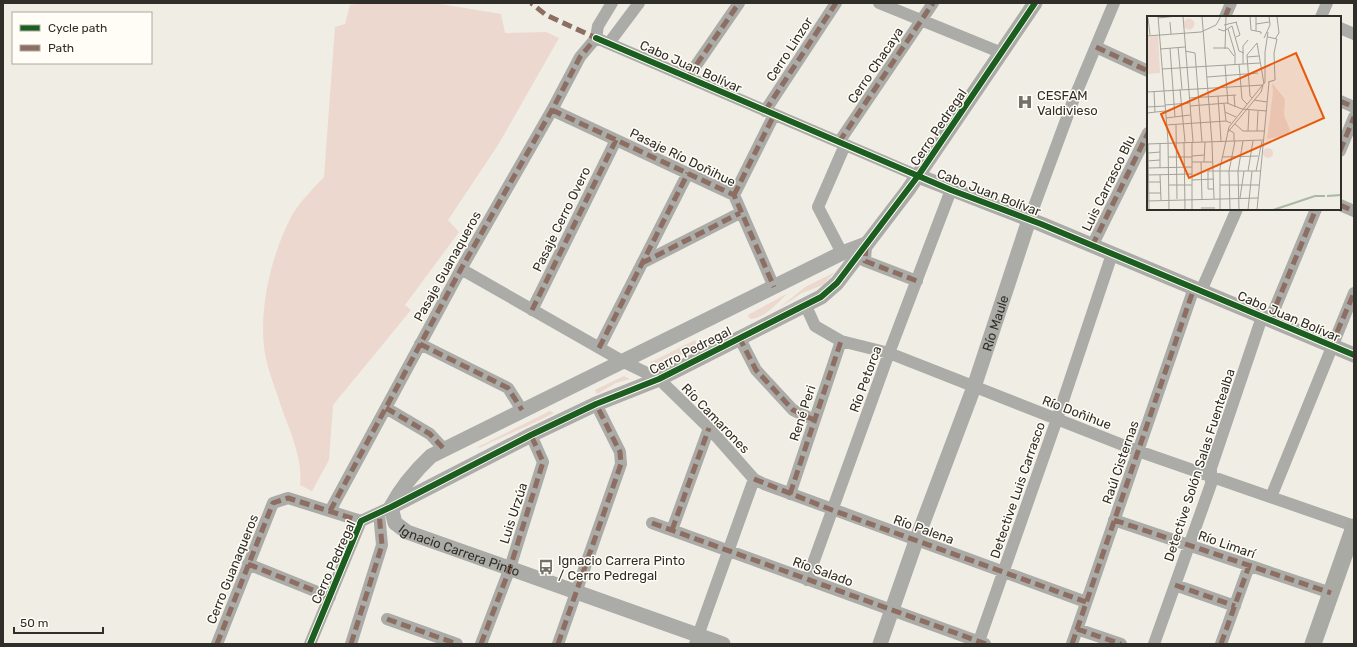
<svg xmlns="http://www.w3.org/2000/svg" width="1357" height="647" font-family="Rubik,sans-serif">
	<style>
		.green { fill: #ecd8ce }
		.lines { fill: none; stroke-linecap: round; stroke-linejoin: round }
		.minor { stroke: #ababa7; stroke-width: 12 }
		.tertiary { stroke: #ababa7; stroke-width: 15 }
		.secondary { stroke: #aaaaa5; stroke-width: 17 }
		.quiet { stroke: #8d6e63; stroke-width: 5; stroke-dasharray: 10 5; stroke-linecap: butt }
		.cycleway-casing { stroke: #fffdf6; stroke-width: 8 }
		.cycleway { stroke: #1b5e20; stroke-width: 6 }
		.labels { text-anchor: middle; stroke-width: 3; stroke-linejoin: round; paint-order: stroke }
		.street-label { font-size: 13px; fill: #302e28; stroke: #fffdf6 }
		.poi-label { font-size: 13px; fill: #302e28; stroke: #fffdf6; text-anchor: start }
		.inset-river { fill: none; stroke: #a9b8a3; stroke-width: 2 }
		.inset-road { fill: none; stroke: #a3a199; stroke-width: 1 }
		.view { fill: #e8590c; fill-opacity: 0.15; stroke: #e8590c; stroke-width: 2 }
		.inset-edge { fill: none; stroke: #302e28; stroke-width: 2 }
	</style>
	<rect width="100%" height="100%" fill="#f0ede5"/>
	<path class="green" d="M361 3H434L501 14 505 33 546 32 559 38 498 145 448 220 459 232 405 305 411 310 333 405 329 460 312 491 300 485C303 458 290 432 281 406 276 390 268 371 265 354 258 310 271 256 291 217 300 201 313 189 324 177L335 27 345 24 350 5Z
		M835 272 823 285 802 293 778 309 805 287Z
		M788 293C777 303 766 318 750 319L748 315Z
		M695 340 698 346 656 368 651 366 650 362 653 361Z
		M624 376 630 379 616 383 597 394 595 390Z
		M550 411 554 413C529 426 504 436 479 448L478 447Z"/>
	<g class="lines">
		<path class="minor" d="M879 3 1002 53
			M1225 17 1231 3
			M1321 17 1327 3
			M1340 28 1354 34
			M596 38 918 176
			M596 38 598 26 612 3
			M609 43 639 3
			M1096 47 1148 71
			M688 77 739 3
			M1340 101 1354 107
			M552 110 734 195 774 287
			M765 111 836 3
			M839 142 933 3
			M1340 151 1354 117
			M734 195 774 115
			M1340 205 1354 211
			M1029 220 1073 101 1114 3
			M866 244 865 261 917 281
			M1092 246 1148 133
			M842 253 818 207 845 145
			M642 263 740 213
			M461 269 624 362 659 379 709 428 754 479 764 484 1086 602
			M1201 291 1237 209
			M805 304 815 326 841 341 889 353 1138 451 1354 526
			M532 310 616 140
			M1270 320 1316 209
			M739 337 756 370 793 410 814 420
			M420 344 508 388 522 410
			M599 348 688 173
			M386 408 430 434 444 449
			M790 494 841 341
			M1271 497 1354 293
			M330 511 461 269 552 110 580 57 596 38
			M1114 520 1331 593
			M652 523 985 644
			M672 530 709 428
			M248 564 330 597
			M807 580 889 353 951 190
			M1175 585 1235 606
			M387 619 457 644
			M1077 629 1121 644
			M217 644 273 503 288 498 361 521
			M310 644 361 521 391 507
			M351 644 382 545 379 513
			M481 644 510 568 543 462 531 435
			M558 644 621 464 620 452 596 404
			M695 644 754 479
			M978 644 1057 419 1112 254
			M1072 644 1194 288
			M1154 644 1211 484V468L1262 317
			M1221 644 1249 566"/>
		<g class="tertiary">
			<path d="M918 176 1041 224 1354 355"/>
			<path d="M391 507 531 435 596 404 659 379 821 297 837 283 908 190 1035 3"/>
			<path d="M391 507C402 486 414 472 431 456L842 253 866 244"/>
			<path id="s1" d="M391 507 395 523 407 532 723 644"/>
			<path id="s2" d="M880 644 916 541 974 387 1029 220"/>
		</g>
		<path class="secondary" d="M1313 644 1354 527"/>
		<path class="quiet" d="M1225 17 1231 3
			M1096 47 1148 71
			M688 77 739 3
			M1340 101 1354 107
			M552 110 734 195 774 287
			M765 111 836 3
			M839 142 933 3
			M1340 151 1354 117
			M734 195 774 115
			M1340 205 1354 211
			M866 246 865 261 917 281
			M1092 246 1148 133
			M642 263 740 213
			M532 310 616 140
			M1270 320 1316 209
			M739 337 756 370 793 410 814 420
			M420 344 508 388 522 410
			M1331 346 1354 293
			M599 348 688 173
			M386 408 430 434 444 449
			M754 479 832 510 1086 602
			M790 494 841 341
			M330 511 461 269 552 110 580 57 596 38 546 15 531 3
			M1114 520 1331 593
			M652 523 986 644
			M672 530 709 428
			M248 564 330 597
			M1175 585 1235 606
			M387 619 457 644
			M1077 629 1121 644
			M217 644 273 503 288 498 361 521
			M351 644 382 545 379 513
			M481 644 510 568 543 462 531 435
			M558 644 621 464 620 452 596 404
			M1072 644 1194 288
			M1221 644 1249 566"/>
		<g class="cycleway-casing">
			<path id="cycleway" d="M596 38 951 190 1041 224 1354 355
				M310 644 361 521 391 507 531 435 596 404 659 379 821 297 837 283 918 176 1035 3"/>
		</g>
		<use href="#cycleway" class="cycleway"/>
	</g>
	<defs>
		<g id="hospital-bare" transform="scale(1.2)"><path d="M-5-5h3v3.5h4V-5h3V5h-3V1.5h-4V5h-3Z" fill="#73716a" stroke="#fffdf6" stroke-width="2.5" paint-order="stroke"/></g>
		<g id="bus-bare" transform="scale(1.2)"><path d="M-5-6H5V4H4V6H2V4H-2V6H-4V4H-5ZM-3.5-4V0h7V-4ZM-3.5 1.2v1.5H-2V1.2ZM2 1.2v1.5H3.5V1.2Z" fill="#73716a" stroke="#fffdf6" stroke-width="2.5" paint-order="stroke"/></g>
	</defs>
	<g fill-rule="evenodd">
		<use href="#hospital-bare" x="1025" y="102"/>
		<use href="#bus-bare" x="546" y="567"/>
	</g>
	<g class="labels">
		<g class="street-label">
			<text transform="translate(789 49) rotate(-57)" y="5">Cerro Linzor</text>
			<text transform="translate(875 65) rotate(-56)" y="5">Cerro Chacaya</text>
			<text transform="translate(691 66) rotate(24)" y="5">Cabo Juan Bolívar</text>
			<text transform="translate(938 127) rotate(-56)" y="5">Cerro Pedregal</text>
			<text transform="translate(683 157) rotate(26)" y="5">Pasaje Río Doñihue</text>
			<text transform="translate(1108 183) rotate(-64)" y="5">Luis Carrasco Blu</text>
			<text transform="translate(989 192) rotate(21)" y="5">Cabo Juan Bolívar</text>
			<text transform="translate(561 219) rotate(-64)" y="5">Pasaje Cerro Overo</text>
			<text transform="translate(447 266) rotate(-61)" y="5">Pasaje Guanaqueros</text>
			<text transform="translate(1289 316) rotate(23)" y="5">Cabo Juan Bolívar</text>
			<text dy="5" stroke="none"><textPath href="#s2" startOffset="341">Río Maule</textPath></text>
			<text transform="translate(690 350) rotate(-27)" y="5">Cerro Pedregal</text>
			<text transform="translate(865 379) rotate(-70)" y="5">Río Petorca</text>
			<text transform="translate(1077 412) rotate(21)" y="5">Río Doñihue</text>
			<text transform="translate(802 413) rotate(-72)" y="5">René Peri</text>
			<text transform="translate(716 418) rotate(46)" y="5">Río Camarones</text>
			<text transform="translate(1120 462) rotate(-71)" y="5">Raúl Cisternas</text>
			<text transform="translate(1199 465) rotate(-72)" y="5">Detective Solón Salas Fuentealba</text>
			<text transform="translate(1017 490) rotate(-71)" y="5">Detective Luis Carrasco</text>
			<text transform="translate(513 513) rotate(-72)" y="5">Luis Urzúa</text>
			<text transform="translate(924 529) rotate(20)" y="5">Río Palena</text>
			<text transform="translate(1227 544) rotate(19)" y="5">Río Limarí</text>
			<text dy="5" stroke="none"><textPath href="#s1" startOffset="87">Ignacio Carrera Pinto</textPath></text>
			<text transform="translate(333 562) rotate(-66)" y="5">Cerro Pedregal</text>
			<text transform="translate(232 569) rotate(-68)" y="5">Cerro Guanaqueros</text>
			<text transform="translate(823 571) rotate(20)" y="5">Río Salado</text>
		</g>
		<g class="poi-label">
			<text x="1037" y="100">CESFAM<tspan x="1037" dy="15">Valdivieso</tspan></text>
			<text x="558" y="565">Ignacio Carrera Pinto<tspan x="558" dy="15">/ Cerro Pedregal</tspan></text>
		</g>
	</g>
	<g transform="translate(1147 16)">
		<rect width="194" height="194" fill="#f0ede5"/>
		<path d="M36.5 8a5.5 5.5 0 1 1 11 0a5.5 5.5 0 1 1-11 0ZM11 20 13 57 0 58V21ZM125 67 138 83 137 99 143 114 141 119 120 123 126 76ZM116 137a5 5 0 1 1 10 0a5 5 0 1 1-10 0Z" fill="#ecd8ce"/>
		<path class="inset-river" d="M180 180 194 179M126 194 168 180H178"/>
		<path class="inset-road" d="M11 0 21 125 22 194M36 0 46 126M55 0 65 127 67 183M103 0 104 14 114 16V18M109 0V15M1 2 3 19M11 2 30 0M23 6 24 18M109 8 122 6M77 9 90 6M71 13 77 15 85 10 92 35 97 37M81 13 88 37V49M0 20 54 16 69 9 74 0M89 21 93 19 89 6M121 21 130 23 127 37 128 64 121 66M117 22 123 9 122 0M128 23 132 17 130 1M31 31 35 73M23 32 28 101M66 32H81L87 40M13 33 38 31M78 33 79 0M38 35 48 37 55 126M100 41 112 40M92 48 95 83 100 88M96 48V30L101 24M78 49 81 88M15 53 113 47M60 61 111 57M33 73 38 126M7 75 8 96M0 76 116 69M87 79 88 91M71 80 74 125M42 82 89 79M105 82 103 80 100 39 110 27 117 68M107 84 120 86M77 88 79 105M18 89 42 87M43 90 80 87 95 93 120 95M0 91 18 90M78 96 89 101M0 97 18 95M19 102 43 99M88 108 96 115H118M19 109 79 105 84 107M29 109 30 183M82 114 87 117V125M101 115 102 94M110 115 111 95M81 116 114 76 116 69M37 126 38 194M45 126V194M13 127V152M0 128 116 124M1 128 2 194M1 137 13 136M45 140 57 139M21 141H45M75 141 111 140M0 145 13 144M45 146H66M54 146 55 183M57 146 58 126M1 152 45 151M101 155 106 125M109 155 115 125M0 159 45 158M13 159 14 184M45 164 67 163M0 166H14M22 169H45M73 169H112M67 173H61V155H114M0 177H14M93 182 97 155M0 185 111 182M54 192H68M73 194V152L82 111 118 66V36L121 16M83 194 82 155 88 125M92 194 91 155 96 125M101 194 105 155M110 194 122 66"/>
		<path class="view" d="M149 37 177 102 42 162 14 98Z"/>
		<rect width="194" height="194" class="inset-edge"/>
	</g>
	<rect width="1357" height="647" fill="none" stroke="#302e28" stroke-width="8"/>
	<rect x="12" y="12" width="140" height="52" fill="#fffdf6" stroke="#acaaa4"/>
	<rect x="20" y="25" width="20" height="6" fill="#1b5e20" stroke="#acaaa4"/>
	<text x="48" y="32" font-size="12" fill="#302e28">Cycle path</text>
	<rect x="20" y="45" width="20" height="6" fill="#8d6e63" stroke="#acaaa4"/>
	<text x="48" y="52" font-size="12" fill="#302e28">Path</text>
	<path d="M14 627v6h89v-6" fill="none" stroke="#302e28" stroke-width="2"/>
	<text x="20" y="627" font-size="12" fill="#302e28" stroke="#fffdf6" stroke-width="3" paint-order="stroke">50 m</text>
</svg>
